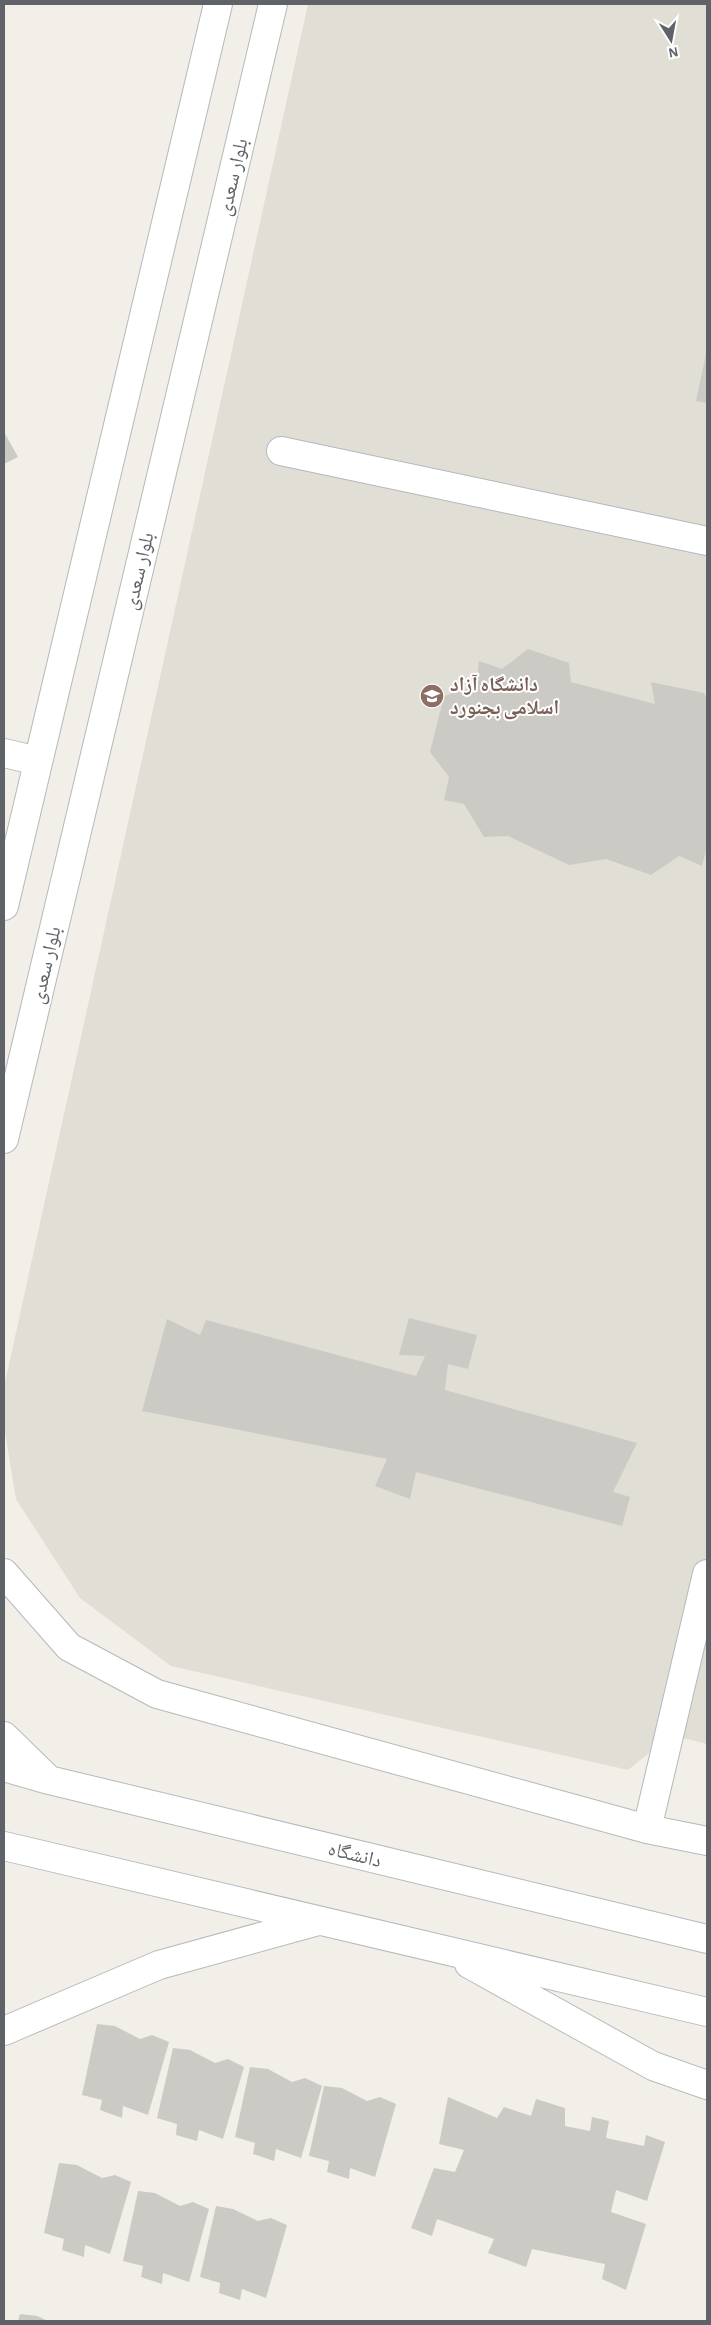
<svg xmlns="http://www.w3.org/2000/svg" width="711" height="2325" font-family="'Alegreya Sans','Noto Naskh Arabic',sans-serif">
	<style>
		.education { fill: #e1ded6 }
		.building { fill: #cccac5 }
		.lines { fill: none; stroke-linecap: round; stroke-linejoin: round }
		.minor-casing { stroke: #b5b8bc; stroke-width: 30 }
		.tertiary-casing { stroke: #b5b8bc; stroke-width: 30 }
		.secondary-casing { stroke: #b6babf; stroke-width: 30 }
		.minor { stroke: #fff; stroke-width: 28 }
		.tertiary { stroke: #fff; stroke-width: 28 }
		.secondary { stroke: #fff; stroke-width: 28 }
		.labels { text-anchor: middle; stroke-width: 4; stroke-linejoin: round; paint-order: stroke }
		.street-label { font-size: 20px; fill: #5f6368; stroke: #fff }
		.education-label { font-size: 20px; font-weight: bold; fill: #785e54; stroke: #fff; text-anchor: start }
	</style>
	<rect width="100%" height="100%" fill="#f1efe8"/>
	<path class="education" d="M308 4H707V1744L671 1735 628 1770 171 1666 80 1598 16 1499 4 1426V1387Z"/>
	<path class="building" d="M706 354H707V403L696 401Z
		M4 432 18 457 4 464Z
		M528 649 569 663 571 682 655 704 651 682 704 693 707 699V847L702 866 679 856 651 875 606 859 569 865 508 836 484 837 464 804 444 800 449 777 430 752 444 696 476 686 479 661 502 669Z
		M409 1318 477 1335 468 1369 448 1364 445 1390 637 1443 613 1492 630 1497 622 1526 416 1472 410 1499 375 1486 387 1459 142 1411 167 1319 200 1335 206 1320 416 1376 425 1356 399 1355Z
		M97 2024 115 2026 140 2039 152 2035 169 2042 148 2115 123 2106 122 2118 100 2110 102 2100 82 2095Z
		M173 2048 190 2050 215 2063 228 2059 244 2067 223 2139 199 2130 197 2141 176 2135 177 2124 157 2118Z
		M250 2067 268 2069 292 2082 305 2078 322 2086 301 2158 276 2149 274 2161 253 2154 255 2143 235 2137Z
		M324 2086 342 2088 367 2101 380 2097 396 2104 375 2177 350 2168 349 2179 327 2172 329 2161 309 2156Z
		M448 2097 497 2118 504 2107 531 2116 536 2099 565 2108V2126L590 2131 592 2117 609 2121 606 2138 644 2146 646 2135 665 2142 647 2201 616 2190 611 2212 646 2224 626 2290 602 2279 605 2264 532 2249 526 2267 488 2253 494 2239 437 2219 432 2236 411 2228 434 2168 455 2172 464 2150 439 2144Z
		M59 2163 77 2165 102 2178 115 2175 131 2182 110 2254 85 2245 84 2257 62 2250 64 2239 44 2233Z
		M138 2191 155 2193 180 2206 193 2202 209 2209 189 2282 163 2273 162 2284 141 2277 143 2266 123 2261Z
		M216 2206 233 2209 258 2221 271 2218 287 2225 266 2298 242 2289 240 2300 219 2293 220 2283 200 2277Z
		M20 2314 37 2316 48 2321H18Z"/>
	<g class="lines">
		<g class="minor-casing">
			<path id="minor" d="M281 451 707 541
				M4 753 38 761
				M4 1573 69 1647 157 1694 647 1829 707 1841
				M647 1829 707 1574"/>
		</g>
		<g class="tertiary-casing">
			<path id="tertiary" d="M4 906 218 4
				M4 1139 273 4"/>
		</g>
		<g class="secondary-casing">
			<path id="secondary" d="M4 1736 46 1777
				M4 1767 49 1780 707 1939
				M4 1846 707 2012
				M469 1964 653 2066 707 2085
				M4 2031 159 1965 318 1921"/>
		</g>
		<use href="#minor" class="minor"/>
		<use href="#tertiary" class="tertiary"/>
		<use href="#secondary" class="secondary"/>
	</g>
	<defs>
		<g id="university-disc" transform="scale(1.25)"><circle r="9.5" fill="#8d6e63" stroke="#fff"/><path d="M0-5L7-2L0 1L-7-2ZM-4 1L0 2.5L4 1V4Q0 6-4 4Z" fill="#fff"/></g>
	</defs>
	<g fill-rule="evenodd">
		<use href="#university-disc" x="432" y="696"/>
	</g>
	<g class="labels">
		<g class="street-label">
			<text transform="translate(232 177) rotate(-77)" y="7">بلوار سعدی</text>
			<text transform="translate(138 571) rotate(-77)" y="7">بلوار سعدی</text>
			<text transform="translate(45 965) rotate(-77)" y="7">بلوار سعدی</text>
			<text transform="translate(355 1854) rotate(14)" y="7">دانشگاه</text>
		</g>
		<g class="education-label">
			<text x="450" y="691">دانشگاه آزاد<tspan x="450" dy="23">اسلامی بجنورد</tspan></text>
		</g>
	</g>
	<rect width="711" height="2325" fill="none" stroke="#5f6368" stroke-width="10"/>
	<g transform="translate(671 40) rotate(169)" stroke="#ffffff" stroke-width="4" paint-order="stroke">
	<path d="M0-4L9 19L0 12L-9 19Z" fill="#5f6368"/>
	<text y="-8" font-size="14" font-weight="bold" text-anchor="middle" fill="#5f6368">N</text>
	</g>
</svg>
